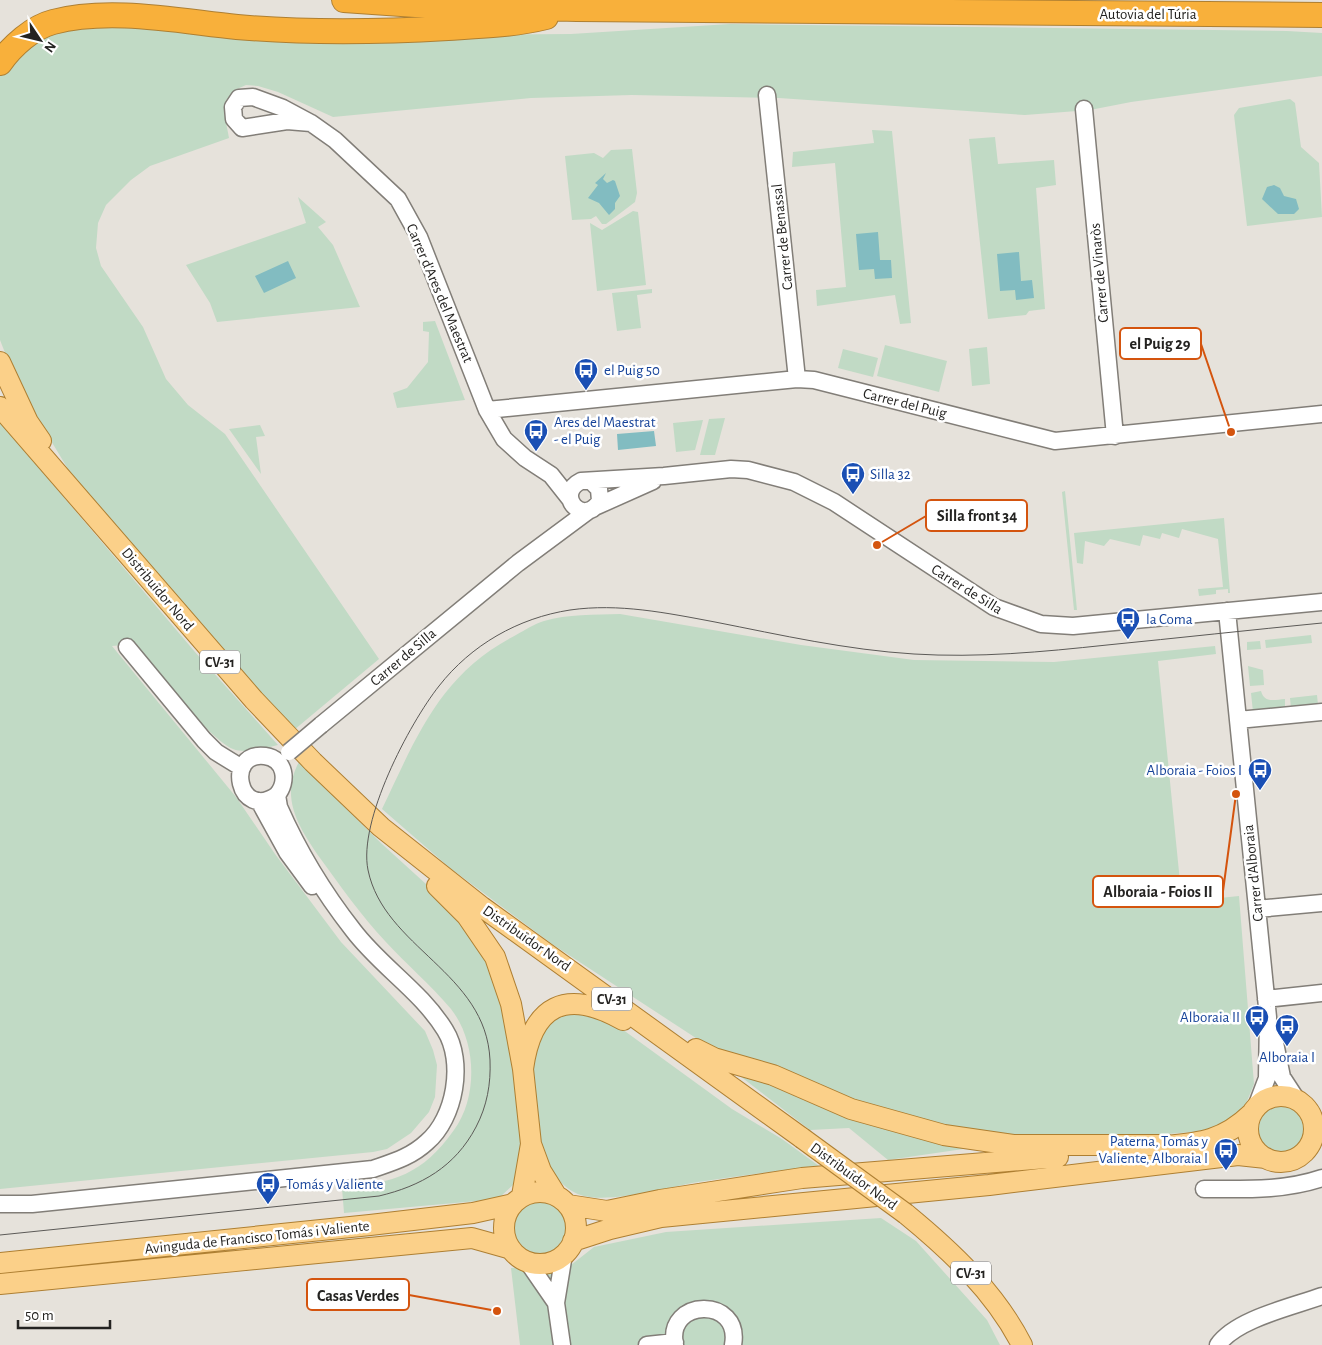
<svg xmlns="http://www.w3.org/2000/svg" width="1322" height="1345" font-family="'Alegreya Sans',sans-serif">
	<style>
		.green { fill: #c1dac5 }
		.water { fill: #82bcc1 }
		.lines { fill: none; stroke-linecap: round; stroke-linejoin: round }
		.minor-casing { stroke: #827e78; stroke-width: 19 }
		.major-casing { stroke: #ae7f32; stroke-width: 22 }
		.highway-casing { stroke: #ae7f32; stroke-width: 26 }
		.minor { stroke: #fff; stroke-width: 16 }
		.major { stroke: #fbd089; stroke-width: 20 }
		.highway { stroke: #f8b03b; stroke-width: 24 }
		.tram { stroke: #5c5a57; stroke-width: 1 }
		.minor-bridge-casing { stroke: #827e78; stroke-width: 19; stroke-linecap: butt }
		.major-bridge-casing { stroke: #ae7f32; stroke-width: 22; stroke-linecap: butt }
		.minor-bridge { stroke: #fff; stroke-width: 16 }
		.major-bridge { stroke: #fbd089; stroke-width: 20 }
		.labels { text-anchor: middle; stroke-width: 5; stroke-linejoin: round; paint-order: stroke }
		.shield { fill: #fff; stroke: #666564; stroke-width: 1 }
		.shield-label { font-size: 14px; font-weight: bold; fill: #242321 }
		.street-label { font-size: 15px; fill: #242321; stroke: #fff }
		.transit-label { font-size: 15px; fill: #164399; stroke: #fff; text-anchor: start }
		.leader { fill: none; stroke: #d4540e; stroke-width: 2 }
		.callout-dot { fill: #d4540e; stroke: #fff; stroke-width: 2 }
		.callout { fill: #fff; stroke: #d4540e; stroke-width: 2 }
		.callout-label { font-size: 16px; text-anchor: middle; font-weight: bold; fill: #242321 }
	</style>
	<rect width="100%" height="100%" fill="#e6e2db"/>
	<path class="green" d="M82 24 439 35 571 34 730 24 1287 31 1322 33V76L1131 102 1090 110 1025 115 779 98 632 95 531 98 333 117 278 92 258 86 246 85 237 89 226 100 224 112 229 138 150 166 131 180 106 205 98 223 96 248 101 266 143 327 166 379 188 405 225 434 379 659 294 730 159 581 68 469 18 386 0 340V73C28 43 42 34 82 24Z
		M1290 99 1295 103 1301 147 1319 163 1322 217 1247 226 1234 115 1239 108Z
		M872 130 892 131 911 323 900 324 895 295 817 306 816 290 846 287 835 163 792 167 793 152 874 143Z
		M995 137 998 164 1054 160 1056 185 1036 188 1045 309 1029 311 1026 315 988 319 969 139Z
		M632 149 637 193 635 202 606 224H602L596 216 591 219 572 220 565 156 594 153 603 158 611 150Z
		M298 197 326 222 318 227 333 245 360 307 217 322 210 303 186 265 306 223Z
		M633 211 638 212 646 285 597 291 590 223 602 230Z
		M652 289V293L637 295 641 328 617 331 612 293Z
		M435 321 465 400 397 408 393 393 407 388 428 362 429 332 423 331V322Z
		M885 345 947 361 939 392 877 376Z
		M987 347 990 384 972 386 969 349Z
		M843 349 878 358 873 377 838 368Z
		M725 418 715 455H700L709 419Z
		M703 420 695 450 676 452 673 423Z
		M0 422 195 652 278 745C266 748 245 754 233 749 210 740 152 666 133 644L112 646 236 797 275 854 341 942 425 1031 433 1050 437 1065 435 1097 429 1112 411 1133 387 1149 373 1152 0 1189Z
		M260 425 265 436 256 437 261 474 229 429Z
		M1065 491 1077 610H1074L1062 492Z
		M1224 518 1230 593H1228V589L1216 590V594L1199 596 1198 589 1223 587 1218 539 1182 529 1179 538 1162 533 1160 539 1143 535 1140 546 1110 539 1104 546 1085 541 1083 564 1077 563 1074 533Z
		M620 614 801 645 914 660 1054 662 1215 646 1216 654 1158 661 1182 902 1239 896 1254 1084 1243 1111 1215 1130 1096 1140 1018 1141 888 1160 849 1128 810 1130 736 1073 702 1042 552 944 450 868 382 809C417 736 440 674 516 635 525 630 534 624 544 621 567 614 595 615 620 614Z
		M1311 635 1312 643 1266 648 1265 640Z
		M1260 641 1261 649 1247 650V642Z
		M1248 666 1263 670 1264 685 1250 686Z
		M1261 691C1264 703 1274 700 1285 699V709L1253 712 1251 693Z
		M1317 695 1318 705 1291 708 1290 698Z
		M299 762 382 844 459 914 492 962 508 1009 523 1145 518 1176 513 1185 500 1197 488 1200 344 1213 342 1188C395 1182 422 1175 454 1130 478 1097 477 1042 451 1009 431 985 406 964 385 941 361 915 341 887 320 858 300 829 279 798 299 762Z
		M579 1009 615 1024 732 1109 782 1139 819 1166C778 1171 738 1176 698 1182 669 1187 612 1203 584 1196 567 1192 554 1176 544 1162L530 1059 546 1021Z
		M1256 1130a25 25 0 1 1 50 0a25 25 0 1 1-50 0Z
		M513 1227a28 28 0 1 1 56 0a28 28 0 1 1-56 0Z
		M881 1218 916 1241 987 1320 1000 1345H520L511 1268 571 1265 594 1247 666 1232Z"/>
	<path class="water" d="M606 173 603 179 607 183 613 180 615 181 620 196 615 203V209L609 215 599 203 588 198 598 185 595 183Z
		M1274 185 1280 188 1284 196 1296 199 1299 209 1294 214H1278L1262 199 1267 187Z
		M878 232 880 260H891L892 278 875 279 874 269 859 270 856 234Z
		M1019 252 1021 281 1032 280 1034 298 1016 300 1015 290 1000 291 997 254Z
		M288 261 296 278 264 293 255 276Z
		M654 431 656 446 618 450 617 434Z"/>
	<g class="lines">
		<g class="minor-casing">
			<path id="minor" d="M767 95 797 379
				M1084 109 1115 436
				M311 123 287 121 242 128 234 119 233 107 239 98 253 97 283 108 311 123 335 140 398 199 419 237 487 410 504 439 525 458 551 475 570 499
				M487 410 797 379 814 380 1055 441 1322 414
				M591 481 599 489 600 501C583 528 554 494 581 481L664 476 731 469 748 470 794 482 834 502 994 607 1041 624 1073 626 1322 602
				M597 506 653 481
				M1227 611 1268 1017 1267 1078 1256 1107
				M127 647 204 740 216 752 242 768
				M1238 720 1322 712
				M321 725 518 563 588 511
				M259 801 287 852 312 886
				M1257 909 1322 903
				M1266 999 1322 993
				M1273 1033 1282 1077 1297 1100
				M1204 1189C1243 1189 1284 1191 1322 1178
				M0 1204H32L373 1169C393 1162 411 1157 427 1142 455 1118 465 1062 445 1030 421 991 380 966 353 930 324 893 298 850 279 807L277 795C288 782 286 759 265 756 224 751 238 822 277 795
				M527 1261 556 1303
				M562 1345 556 1303 564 1254
				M647 1345 675 1342
				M675 1345C665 1298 742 1296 733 1345
				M1218 1345C1236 1319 1292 1307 1322 1296"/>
		</g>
		<g class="major-casing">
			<path id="major" d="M0 362 28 422 41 441
				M0 407 254 700 313 762 381 827 482 907 802 1138
				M437 886 467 916 495 957 511 1004 523 1069 531 1144 522 1196
				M696 1049 714 1058 773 1075 851 1109 944 1135 1013 1145H1168
				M523 1069C532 1004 566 988 623 1020
				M1248 1129a33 33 0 1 1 66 0a33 33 0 1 1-66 0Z
				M531 1144 541 1171 556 1195
				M1157 1147C1196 1143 1221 1143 1251 1114
				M504 1228a36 36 0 1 1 72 0a36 36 0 1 1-72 0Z
				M568 1205 607 1211 660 1200 802 1178 1058 1157
				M906 1214C951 1251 995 1292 1022 1345
				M573 1241 610 1229 661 1217 989 1185 1238 1155 1266 1158
				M0 1263 370 1225 473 1213 513 1204
				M0 1284 472 1238 511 1249"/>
		</g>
		<g class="highway-casing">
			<path id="highway" d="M344 0 416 5 577 9 1322 15
				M0 63C12 46 33 27 53 22 110 7 178 21 237 27 307 33 378 32 448 28 481 26 514 25 546 17"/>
		</g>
		<use href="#minor" class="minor"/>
		<use href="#major" class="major"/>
		<use href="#highway" class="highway"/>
		<path class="tram" d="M0 1235 379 1196C421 1186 455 1167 476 1127 487 1106 491 1084 490 1060 486 972 384 948 368 870 358 821 409 724 439 686 471 645 518 618 570 610 619 603 667 613 715 622 781 635 847 650 914 654 978 658 1042 652 1107 645 1178 638 1250 630 1322 623"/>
		<g class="minor-bridge-casing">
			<path id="minor-bridge" d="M289 752 321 725"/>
		</g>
		<g class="major-bridge-casing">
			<path id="major-bridge" d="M802 1138 906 1214"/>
		</g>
		<use href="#minor-bridge" class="minor-bridge"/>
		<use href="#major-bridge" class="major-bridge"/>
	</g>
	<defs>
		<g id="bus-pin" transform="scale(1.25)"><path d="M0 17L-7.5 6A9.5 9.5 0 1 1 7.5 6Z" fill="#1a4fb4" stroke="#fff"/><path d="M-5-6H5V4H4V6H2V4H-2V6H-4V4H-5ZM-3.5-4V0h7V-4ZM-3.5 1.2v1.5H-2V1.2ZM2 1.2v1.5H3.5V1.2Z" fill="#fff"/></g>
	</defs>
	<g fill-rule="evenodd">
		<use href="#bus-pin" x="586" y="370"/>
		<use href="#bus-pin" x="536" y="431"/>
		<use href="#bus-pin" x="853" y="474"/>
		<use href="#bus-pin" x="1128" y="619"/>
		<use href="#bus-pin" x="1260" y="770"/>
		<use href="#bus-pin" x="1257" y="1017"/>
		<use href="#bus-pin" x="1287" y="1026"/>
		<use href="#bus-pin" x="1226" y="1150"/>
		<use href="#bus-pin" x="268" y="1184"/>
	</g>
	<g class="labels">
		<g class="shield">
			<rect x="200" y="650.5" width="40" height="23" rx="4"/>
			<rect x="592" y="987.5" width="40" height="23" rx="4"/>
			<rect x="951" y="1261.5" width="40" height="23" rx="4"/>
		</g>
		<g class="shield-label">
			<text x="220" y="667">CV-31</text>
			<text x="612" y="1004">CV-31</text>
			<text x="971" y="1278">CV-31</text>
		</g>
		<g class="street-label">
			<text x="1148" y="19">Autovia del Túria</text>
			<text transform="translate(782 237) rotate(-96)" y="5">Carrer de Benassal</text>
			<text transform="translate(1099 273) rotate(-95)" y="5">Carrer de Vinaròs</text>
			<text transform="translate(440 293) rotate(67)" y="5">Carrer d'Ares del Maestrat</text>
			<text transform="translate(905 403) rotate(14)" y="5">Carrer del Puig</text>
			<text transform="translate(158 589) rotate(50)" y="5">Distribuïdor Nord</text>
			<text transform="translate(967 589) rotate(32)" y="5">Carrer de Silla</text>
			<text transform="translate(403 657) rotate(-40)" y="5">Carrer de Silla</text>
			<text transform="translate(1253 873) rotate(-96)" y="5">Carrer d'Alboraia</text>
			<text transform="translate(527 938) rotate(35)" y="5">Distribuïdor Nord</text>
			<text transform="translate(854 1176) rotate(36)" y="5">Distribuïdor Nord</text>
			<text transform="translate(257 1237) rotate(-6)" y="5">Avinguda de Francisco Tomás i Valiente</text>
		</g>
		<g class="transit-label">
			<text x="604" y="375">el Puig 50</text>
			<text x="554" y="427">Ares del Maestrat<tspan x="554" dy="17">- el Puig</tspan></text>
			<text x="870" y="479">Silla 32</text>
			<text x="1146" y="624">la Coma</text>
			<text x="1242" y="775" text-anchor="end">Alboraia - Foios I</text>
			<text x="1240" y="1022" text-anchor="end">Alboraia II</text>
			<text x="1287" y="1062" text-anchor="middle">Alboraia I</text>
			<text x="1208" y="1146" text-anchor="end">Paterna, Tomás y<tspan x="1208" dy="17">Valiente, Alboraia I</tspan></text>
			<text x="286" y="1189">Tomás y Valiente</text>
		</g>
	</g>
	<path class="leader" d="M1231 432L1201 344M877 545L926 516M1236 794L1223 891M497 1311L409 1295"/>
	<g class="callout-dot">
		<circle cx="1231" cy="432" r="5"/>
		<circle cx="877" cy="545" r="5"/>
		<circle cx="1236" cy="794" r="5"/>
		<circle cx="497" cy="1311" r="5"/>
	</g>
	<g class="callout">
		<rect x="1120" y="328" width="81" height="31" rx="5"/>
		<rect x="926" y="500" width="101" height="31" rx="5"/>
		<rect x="1093" y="876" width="130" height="31" rx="5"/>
		<rect x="307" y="1279" width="102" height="31" rx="5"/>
	</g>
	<g class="callout-label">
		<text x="1160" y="349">el Puig 29</text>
		<text x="977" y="521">Silla front 34</text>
		<text x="1158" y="897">Alboraia - Foios II</text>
		<text x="358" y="1301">Casas Verdes</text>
	</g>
	<g transform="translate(40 40) rotate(125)" stroke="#ffffff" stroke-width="4" paint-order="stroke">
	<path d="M0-4L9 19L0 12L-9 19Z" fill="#242321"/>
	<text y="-8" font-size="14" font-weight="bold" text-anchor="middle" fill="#242321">N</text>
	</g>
	<path d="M18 1320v8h92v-8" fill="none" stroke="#242321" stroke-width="2.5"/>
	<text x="25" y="1320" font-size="15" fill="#242321" stroke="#ffffff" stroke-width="4" paint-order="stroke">50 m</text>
</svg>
